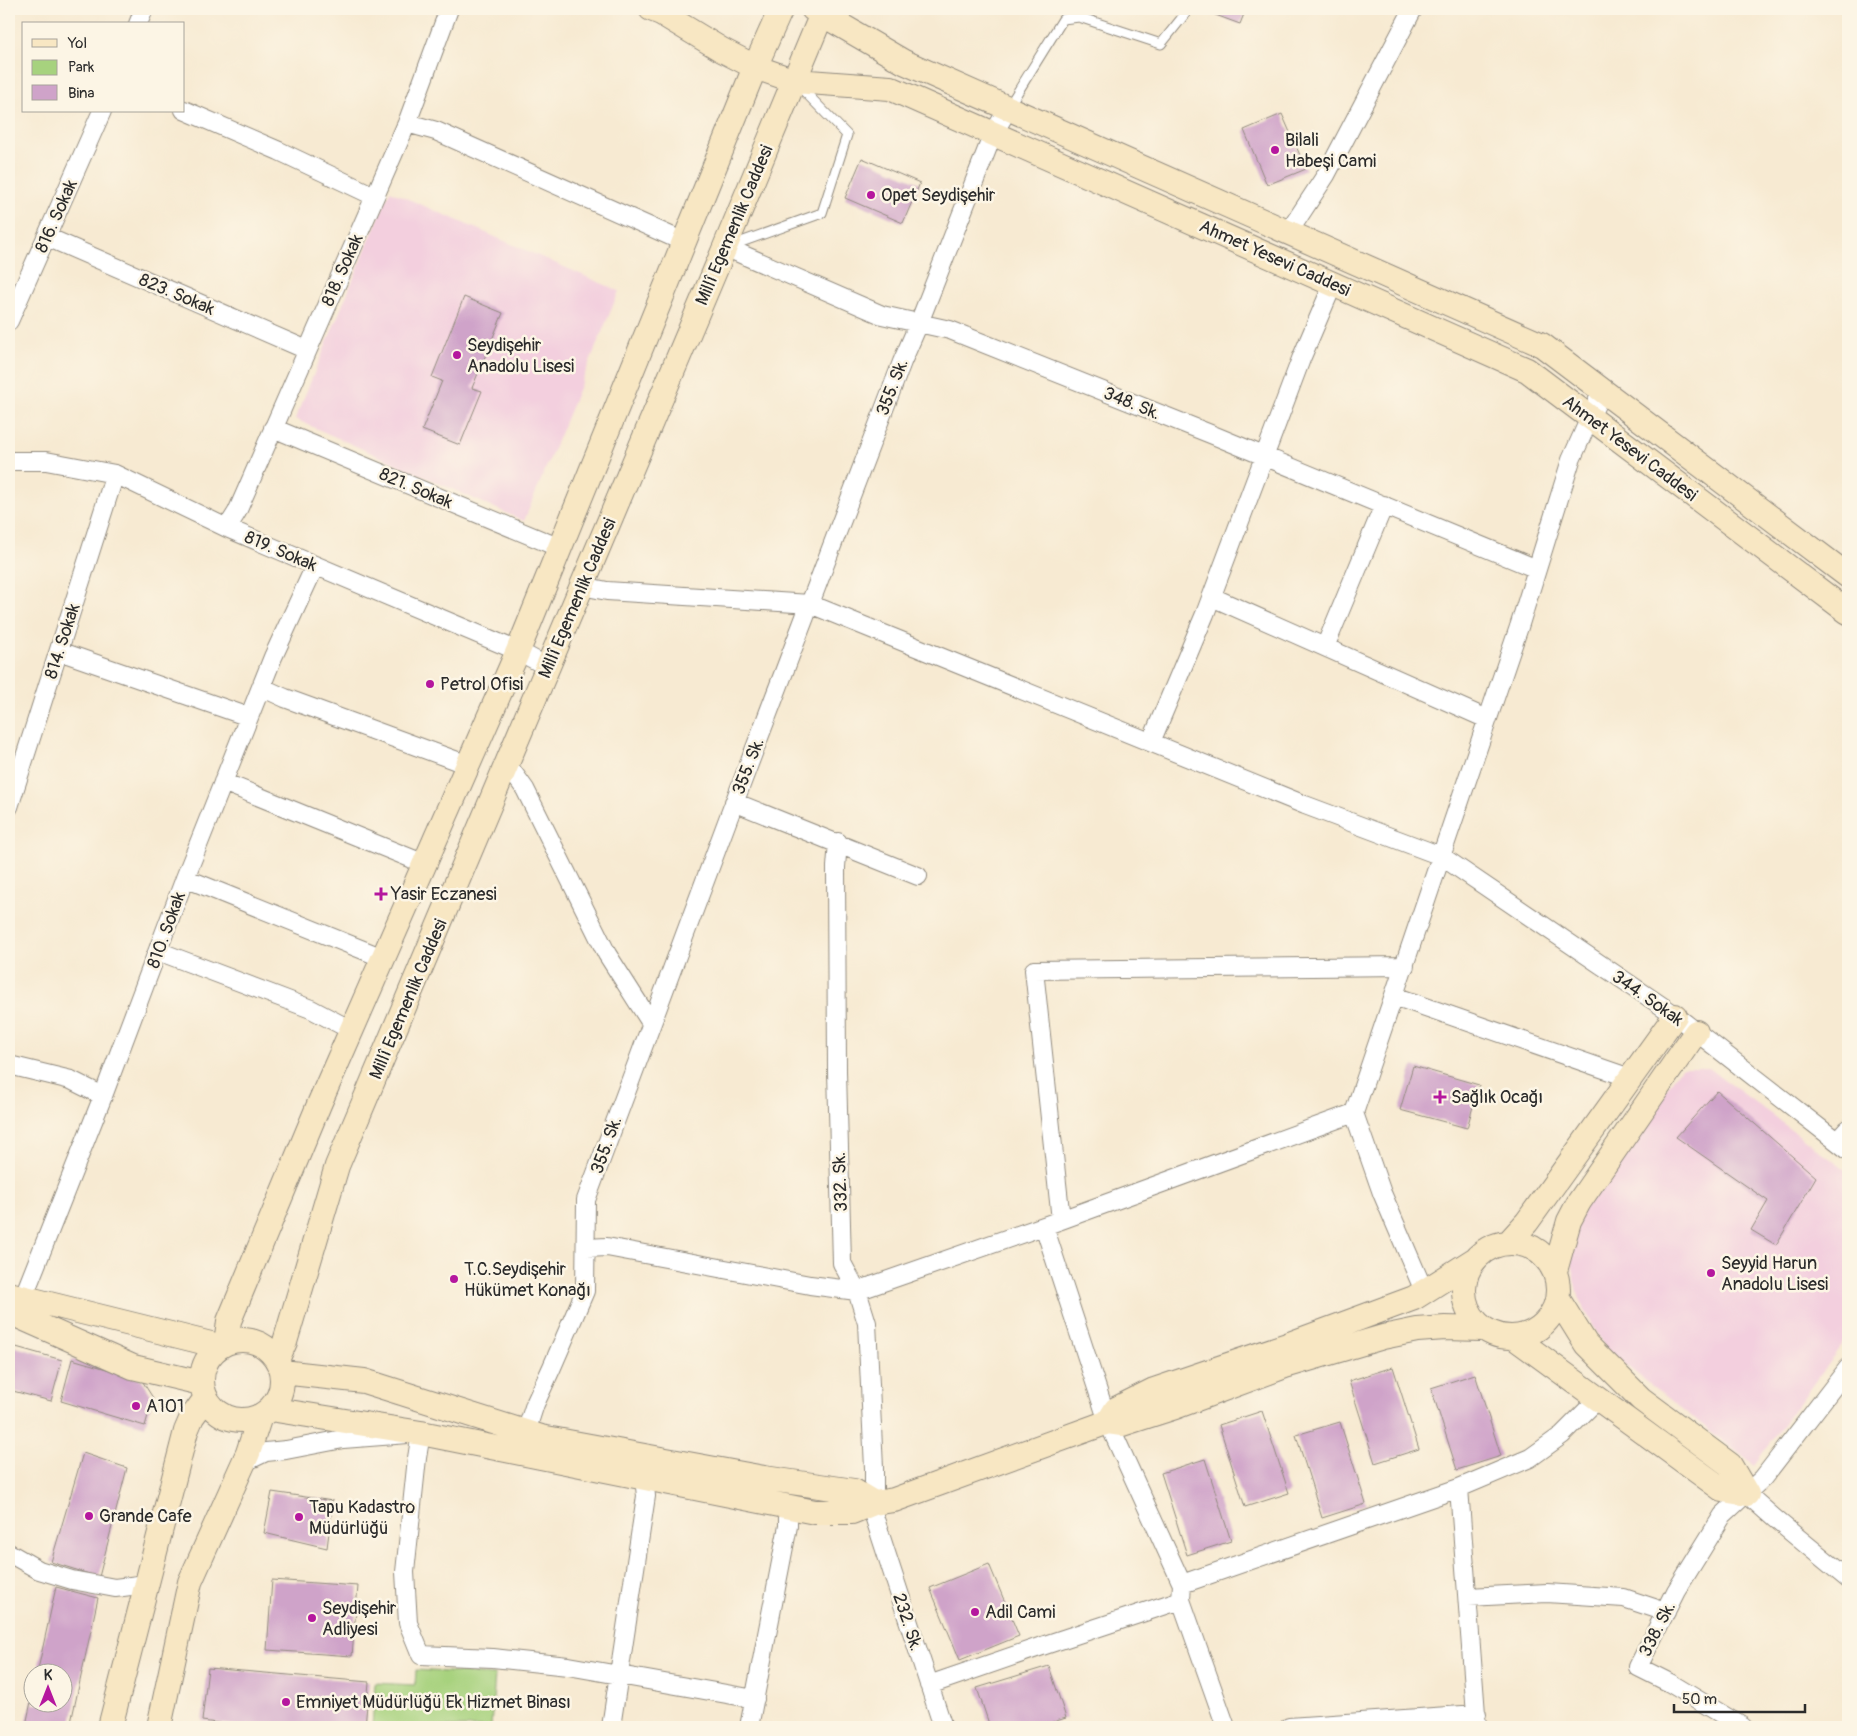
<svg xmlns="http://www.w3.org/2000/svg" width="1857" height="1736" font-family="Pangolin,sans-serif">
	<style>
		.built { fill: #f3cfde }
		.green { fill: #a7d27e; stroke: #697e54 }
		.building { fill: #cfa3c9 }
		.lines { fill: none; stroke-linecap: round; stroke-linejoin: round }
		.lane-casing { stroke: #918a7e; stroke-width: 11 }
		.street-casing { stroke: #918a7e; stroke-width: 20 }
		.secondary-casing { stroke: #918a7e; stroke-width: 26 }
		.lane { stroke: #fff; stroke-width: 9 }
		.street { stroke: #fff; stroke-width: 18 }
		.secondary { stroke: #f8e7c3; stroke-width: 24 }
		.poi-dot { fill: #b5179e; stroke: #fcf5e5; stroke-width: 2 }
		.labels { text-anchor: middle; stroke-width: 5; stroke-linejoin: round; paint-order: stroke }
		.poi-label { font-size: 18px; fill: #2b2b2b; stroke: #fcf5e5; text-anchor: start }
		.street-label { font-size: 18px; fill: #2b2b2b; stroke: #fcf5e5 }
	</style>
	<rect width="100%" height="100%" fill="#fcf5e5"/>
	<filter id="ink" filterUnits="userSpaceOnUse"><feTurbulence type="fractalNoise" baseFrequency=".02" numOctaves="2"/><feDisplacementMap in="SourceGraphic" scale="10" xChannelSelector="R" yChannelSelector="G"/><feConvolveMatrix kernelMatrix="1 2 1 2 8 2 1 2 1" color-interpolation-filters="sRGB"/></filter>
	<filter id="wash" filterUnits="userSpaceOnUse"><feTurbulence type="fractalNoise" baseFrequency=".0096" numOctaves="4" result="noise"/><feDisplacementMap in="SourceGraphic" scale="20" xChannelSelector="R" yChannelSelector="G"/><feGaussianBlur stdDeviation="1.12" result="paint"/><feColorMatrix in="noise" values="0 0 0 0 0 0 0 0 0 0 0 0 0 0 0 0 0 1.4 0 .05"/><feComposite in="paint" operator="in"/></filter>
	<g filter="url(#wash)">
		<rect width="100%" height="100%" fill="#f7ead2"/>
		<path class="built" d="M390 191 619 291 524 521 295 419Z
			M1681 1068H1709L1848 1172V1336L1754 1465 1606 1350 1578 1297 1568 1249 1585 1205Z"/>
		<path class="green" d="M416 1670 495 1675 491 1727H372L375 1683 415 1685Z"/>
		<g id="blocks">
			<path class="building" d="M1203 9H1246L1240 24 1202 10Z
				M1282 114 1306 169 1267 185 1244 130Z
				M862 158 920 183 903 223 845 198Z
				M464 297 503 313 472 388 482 391 460 445 422 430 442 381 432 377Z
				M1413 1066 1479 1085 1467 1128 1400 1110Z
				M1717 1091 1816 1177 1776 1245 1751 1230 1768 1201 1676 1137Z
				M9 1345 62 1360 51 1401 9 1390Z
				M72 1359 141 1379 153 1398 145 1426 61 1401Z
				M1393 1367 1419 1449 1375 1463 1349 1381Z
				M1475 1374 1501 1456 1457 1470 1431 1388Z
				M1262 1411 1289 1493 1245 1507 1219 1425Z
				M1340 1422 1366 1504 1322 1518 1296 1435Z
				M83 1453 127 1468 99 1577 51 1562Z
				M1205 1459 1231 1541 1187 1555 1161 1473Z
				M272 1492 333 1501 327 1548 264 1533Z
				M989 1564 1019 1636 960 1660 930 1588Z
				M272 1580 358 1586 352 1656 267 1650Z
				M56 1587 98 1598 70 1727H35L26 1725 32 1697V1704H62V1674H37Z
				M1049 1666 1066 1718 1037 1727H990L977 1688Z
				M208 1668 369 1682 365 1727H246L202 1721Z"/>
		</g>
	</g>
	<g filter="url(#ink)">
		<use href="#blocks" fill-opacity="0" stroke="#918a7e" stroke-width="1"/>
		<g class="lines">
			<g class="lane-casing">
				<path id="lane" d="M1009 106 1063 19 1079 17 1161 44 1189 9
					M730 246 822 213 847 135 800 87"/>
			</g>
			<g class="street-casing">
				<path id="street" d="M138 24 144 9
					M184 110 279 151 374 196
					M407 123 436 131 684 242
					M1288 233 1326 175 1413 9
					M47 237 307 350
					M725 247 882 315 950 330 1213 435 1537 569
					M9 321 102 111
					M273 428 560 548
					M9 461H46L115 474 227 528 518 651 548 667
					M227 528 237 512 407 123 449 9
					M582 586 607 591 810 604 1305 805 1441 856 1672 1013 1848 1150
					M1212 597 1487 719
					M1325 647 1384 505
					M59 651 249 717
					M261 687 285 698 468 765
					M1151 742 1205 614 1301 359 1333 284
					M507 764 525 789 607 954 651 1023
					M223 782 425 864
					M734 802 918 876
					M9 807 115 474
					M838 842 836 867 837 1071 842 1263 857 1291 867 1323 874 1468V1516L943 1727
					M185 878 383 958
					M158 951 311 1009 351 1030
					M1394 996 1630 1078
					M9 1065 71 1080 103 1096
					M1837 1141 1848 1129
					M1061 1220 1034 970 1405 966
					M1044 1226 1108 1422 1182 1584 1459 1488 1530 1458 1562 1435 1599 1398
					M586 1248 607 1247 810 1285 857 1291 1061 1220 1354 1113
					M1424 1291 1382 1193 1354 1113 1519 627 1571 460 1602 391
					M23 1298 103 1096 185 878 273 657 315 566
					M526 1432 535 1404 552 1367 585 1291 586 1200 728 819 902 362 919 323 993 134 1008 109
					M243 1463 266 1452 286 1450 343 1439 421 1433 417 1458 405 1572 408 1623 421 1655 493 1658 568 1666 755 1699
					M1459 1488 1477 1727
					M1747 1494 1774 1518 1848 1579
					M9 1553 39 1570 72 1580 115 1588 146 1584
					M1468 1597 1547 1593 1624 1598 1666 1612
					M1181 1600 1226 1727
					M929 1685 1048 1644 1181 1600 1182 1584
					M611 1727 646 1496 644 1478
					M749 1727 788 1526V1507
					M1289 1727 1477 1714
					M1743 1727 1670 1683 1638 1667 1676 1591 1723 1515 1763 1478 1848 1368"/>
			</g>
			<g class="secondary-casing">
				<path id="secondary" d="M651 9 661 13 722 50 755 67 795 81 890 88 1527 370 1848 612
					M813 9 904 62 1542 345 1848 576
					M1464 1290a47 47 0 1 1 94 0a47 47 0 1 1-94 0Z
					M1508 1243 1527 1222 1675 1016
					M1555 1271 1569 1221 1579 1202 1696 1032
					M9 1294 219 1346
					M1558 1299 1586 1344 1641 1399 1730 1465 1747 1494
					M9 1312 133 1367 201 1383
					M1515 1338 1723 1490 1747 1494
					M202 1380a40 40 0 1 1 80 0a40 40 0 1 1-80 0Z
					M226 1343 229 1321 320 1102 518 651 755 67 781 9
					M277 1360 285 1342 337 1166 725 247 824 9
					M282 1372 364 1381 541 1437 764 1478 854 1491 874 1503
					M270 1409 421 1433 815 1512H852L874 1503 894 1500 1108 1422 1122 1424 1175 1407 1285 1366 1383 1337 1417 1330 1445 1328 1483 1329
					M1108 1422 1116 1409 1154 1390 1287 1345 1414 1298 1474 1260
					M110 1727 186 1431 192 1417 206 1398
					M159 1727 190 1582 248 1453 260 1416"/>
			</g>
			<use href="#lane" class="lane"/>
			<use href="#street" class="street"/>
			<use href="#secondary" class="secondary"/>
		</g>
	</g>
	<g class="poi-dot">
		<circle cx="1275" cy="150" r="5"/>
		<circle cx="871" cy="195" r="5"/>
		<circle cx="457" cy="355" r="5"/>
		<circle cx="430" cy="684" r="5"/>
		<path d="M378.5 886.5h5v5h5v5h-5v5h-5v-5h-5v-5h5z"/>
		<path d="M1437.5 1089.5h5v5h5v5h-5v5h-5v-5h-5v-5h5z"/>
		<circle cx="1711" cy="1273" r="5"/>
		<circle cx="454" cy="1279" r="5"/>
		<circle cx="136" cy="1406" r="5"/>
		<circle cx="89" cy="1516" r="5"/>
		<circle cx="299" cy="1517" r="5"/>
		<circle cx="975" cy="1612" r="5"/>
		<circle cx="312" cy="1618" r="5"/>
		<circle cx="286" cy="1702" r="5"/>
	</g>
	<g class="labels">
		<g class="poi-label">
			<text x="1285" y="146">Bilali<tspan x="1285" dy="21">Habeşi Cami</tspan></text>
			<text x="881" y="201">Opet Seydişehir</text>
			<text x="467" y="351">Seydişehir<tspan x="467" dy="21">Anadolu Lisesi</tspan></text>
			<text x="440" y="690">Petrol Ofisi</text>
			<text x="391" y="900">Yasir Eczanesi</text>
			<text x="1451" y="1103">Sağlık Ocağı</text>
			<text x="1721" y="1269">Seyyid Harun<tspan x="1721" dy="21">Anadolu Lisesi</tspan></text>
			<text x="464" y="1275">T.C.Seydişehir<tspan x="464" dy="21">Hükümet Konağı</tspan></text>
			<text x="146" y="1412">A101</text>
			<text x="309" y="1513">Tapu Kadastro<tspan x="309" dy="21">Müdürlüğü</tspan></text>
			<text x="99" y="1522">Grande Cafe</text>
			<text x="322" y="1614">Seydişehir<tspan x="322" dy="21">Adliyesi</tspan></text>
			<text x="985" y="1618">Adil Cami</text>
			<text x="296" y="1708">Emniyet Müdürlüğü Ek Hizmet Binası</text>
		</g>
		<g class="street-label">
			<text transform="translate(56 216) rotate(-66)" y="6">816. Sokak</text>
			<text transform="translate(734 225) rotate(-67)" y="6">Millî Egemenlik Caddesi</text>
			<text transform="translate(1275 258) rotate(24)" y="6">Ahmet Yesevi Caddesi</text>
			<text transform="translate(342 270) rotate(-66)" y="6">818. Sokak</text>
			<text transform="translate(177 294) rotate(23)" y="6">823. Sokak</text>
			<text transform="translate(892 387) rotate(-69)" y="6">355. Sk.</text>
			<text transform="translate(1132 403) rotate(22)" y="6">348. Sk.</text>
			<text transform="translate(1630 448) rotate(37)" y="6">Ahmet Yesevi Caddesi</text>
			<text transform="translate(416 488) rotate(23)" y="6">821. Sokak</text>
			<text transform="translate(281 551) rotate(23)" y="6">819. Sokak</text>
			<text transform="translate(577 598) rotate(-67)" y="6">Millî Egemenlik Caddesi</text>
			<text transform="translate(62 641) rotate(-72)" y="6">814. Sokak</text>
			<text transform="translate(748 766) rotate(-69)" y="6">355. Sk.</text>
			<text transform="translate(166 930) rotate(-70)" y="6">810. Sokak</text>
			<text transform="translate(1648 998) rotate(35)" y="6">344. Sokak</text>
			<text transform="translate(408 999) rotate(-67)" y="6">Millî Egemenlik Caddesi</text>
			<text transform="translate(606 1145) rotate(-70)" y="6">355. Sk.</text>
			<text transform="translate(840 1182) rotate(-92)" y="6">332. Sk.</text>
			<text transform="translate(908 1622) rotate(72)" y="6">232. Sk.</text>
			<text transform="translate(1657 1629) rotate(-63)" y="6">338. Sk.</text>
		</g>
	</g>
	<rect width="1857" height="1736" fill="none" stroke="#fcf5e5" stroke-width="30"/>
	<rect x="22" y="22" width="162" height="90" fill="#fcf5e5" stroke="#a8a49b"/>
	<rect x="32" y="39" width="25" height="8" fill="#f8e7c3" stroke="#a8a49b"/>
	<text x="68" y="48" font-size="15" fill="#2b2b2b">Yol</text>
	<rect x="32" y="60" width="25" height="15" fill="#a7d27e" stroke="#a8a49b"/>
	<text x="68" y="72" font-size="15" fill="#2b2b2b">Park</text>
	<rect x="32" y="85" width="25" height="15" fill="#cfa3c9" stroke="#a8a49b"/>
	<text x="68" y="98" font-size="15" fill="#2b2b2b">Bina</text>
	<g transform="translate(48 1688)"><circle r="24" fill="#fcf5e5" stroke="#a8a49b"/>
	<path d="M0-4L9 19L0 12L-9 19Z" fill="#b5179e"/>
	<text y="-8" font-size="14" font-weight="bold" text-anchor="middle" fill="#2b2b2b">K</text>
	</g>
	<path d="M1674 1704v8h131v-8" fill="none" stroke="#2b2b2b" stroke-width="2.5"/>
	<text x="1682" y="1704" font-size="15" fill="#2b2b2b" stroke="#fcf5e5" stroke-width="4" paint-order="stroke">50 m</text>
</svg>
